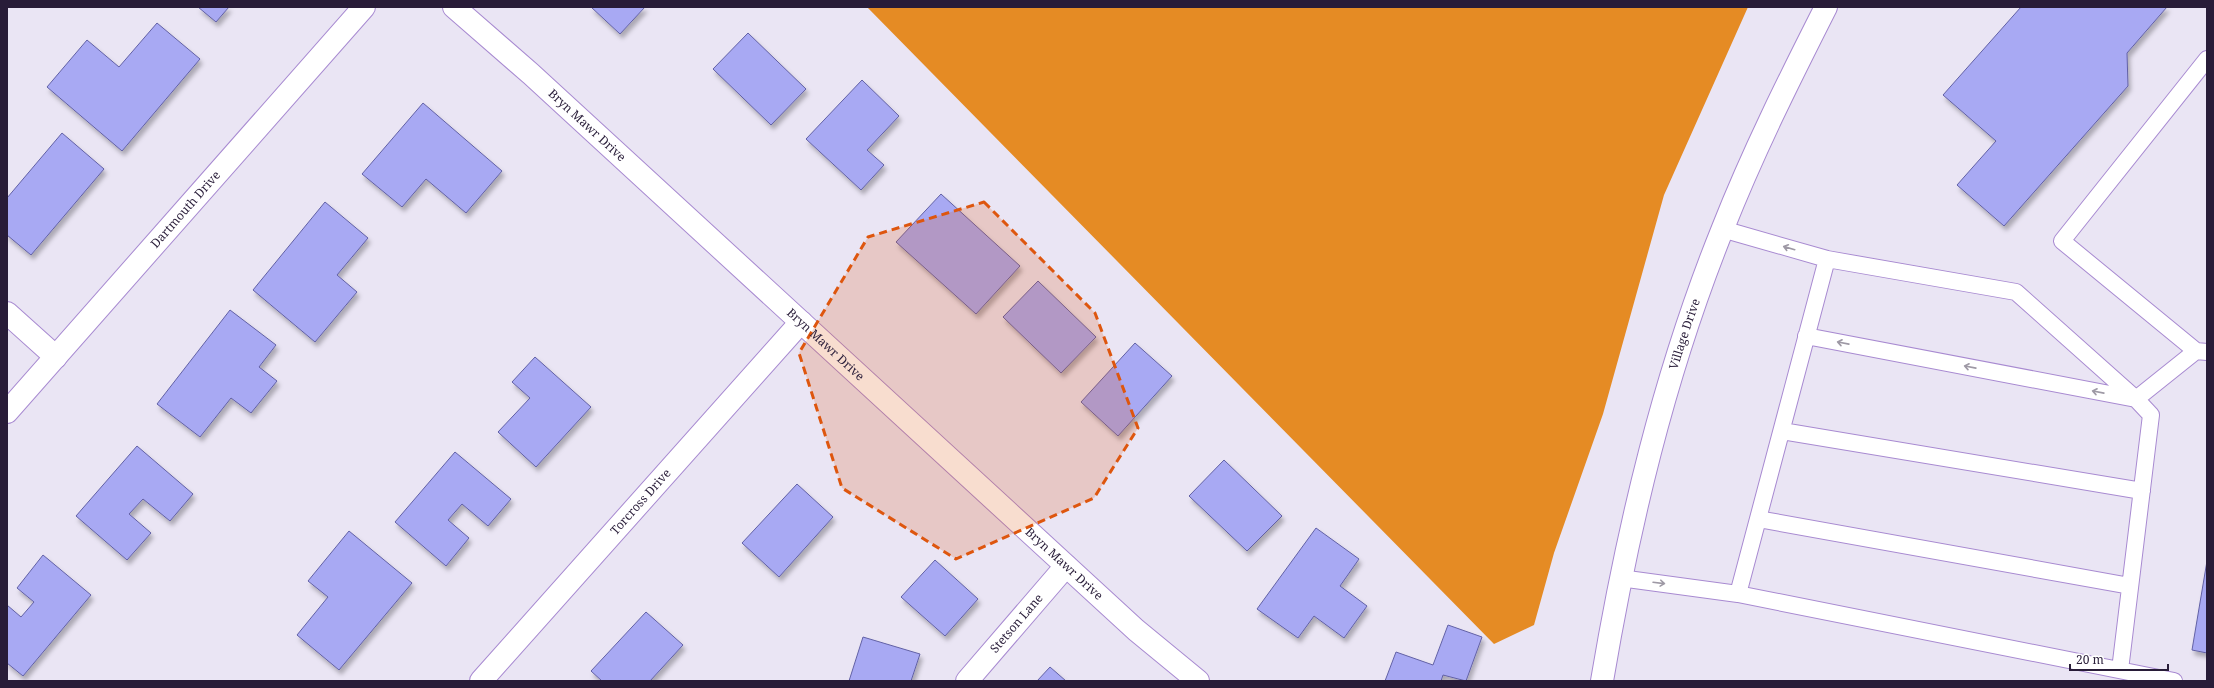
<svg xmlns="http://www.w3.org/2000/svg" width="2214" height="688" font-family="'Noto Serif',serif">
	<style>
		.forest { fill: #e58b24 }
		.building { fill: #a8a9f3; stroke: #6261a5; filter: url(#shadow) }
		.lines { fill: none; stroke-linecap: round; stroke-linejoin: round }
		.service-casing { stroke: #a88ad1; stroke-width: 18 }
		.minor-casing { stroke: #a88ad1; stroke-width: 24 }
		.secondary-casing { stroke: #a88ad1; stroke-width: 24 }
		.service { stroke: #fff; stroke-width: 16 }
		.minor { stroke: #fff; stroke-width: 22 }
		.secondary { stroke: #fff; stroke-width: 22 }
		.oneway { stroke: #9e99a5 }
		.marked { fill: #de560e; fill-opacity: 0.2; stroke: #de560e; stroke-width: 3; stroke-dasharray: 8 5; stroke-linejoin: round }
		.labels { text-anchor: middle; stroke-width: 3.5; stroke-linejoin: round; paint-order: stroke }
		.street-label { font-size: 12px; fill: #281c38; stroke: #fff }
	</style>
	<defs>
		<filter id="shadow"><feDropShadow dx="2.5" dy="4.5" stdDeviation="2" flood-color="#0004"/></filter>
	</defs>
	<rect width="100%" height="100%" fill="#eae5f4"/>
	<path class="forest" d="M867 7H1748L1664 195 1603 414 1554 553 1534 625 1494 644Z"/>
	<path class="building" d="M198 7H229L216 22Z
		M591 7H645L620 34Z
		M2021 7H2167L2127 53 2128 86 2004 226 1957 185 1996 141 1943 95Z
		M157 23 200 59 122 151 47 87 87 40 119 67Z
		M748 33 806 89 771 125 713 69Z
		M862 80 899 116 867 150 884 165 861 190 806 139Z
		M423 103 502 171 466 213 426 179 402 207 362 174Z
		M62 133 104 169 31 255 7 235V198Z
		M941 194 1020 266 976 314 896 242Z
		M325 202 368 238 337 275 357 292 315 342 253 290Z
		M1038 281 1096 337 1061 373 1003 317Z
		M230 310 276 345 259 367 277 381 251 413 231 398 200 437 157 404Z
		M1135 343 1172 376 1118 436 1081 402Z
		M535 357 591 407 536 467 498 432 530 398 512 382Z
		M137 446 193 494 170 521 143 499 129 514 151 533 127 560 76 516Z
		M455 452 511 499 488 526 462 504 448 520 469 538 446 566 395 522Z
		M1224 460 1282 516 1247 551 1189 496Z
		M797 484 833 517 779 577 742 543Z
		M1316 528 1359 559 1340 586 1367 606 1344 638 1314 616 1298 638 1257 609Z
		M349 531 412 583 339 670 297 635 328 597 308 581Z
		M43 555 91 595 23 676 7 663V605L21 617 34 602 17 588Z
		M935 560 978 599 945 636 901 597Z
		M2207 561V653L2192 650Z
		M646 612 683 645 650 681H602L591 671Z
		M1448 625 1482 637 1466 681 1443 675 1441 681H1385L1396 652 1433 665Z
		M863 637 920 654 911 681H849Z
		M1050 667 1066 681H1037Z"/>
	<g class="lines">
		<g class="service-casing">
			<path id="service" d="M1722 229 1827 259 2016 292 2136 399 2196 351 2207 352
				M1806 336 2136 399 2151 415 2120 670
				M2196 351 2062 241 2207 59
				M1782 431 2142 491
				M1758 519 2130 586
				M1620 578 1738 594 2174 681
				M1738 594 1827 259"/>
		</g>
		<g class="minor-casing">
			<g id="minor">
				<path id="s1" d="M454 7 531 74 1136 630 1198 681"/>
				<path d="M7 313 56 357"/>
				<path id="s2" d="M7 412 364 7"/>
				<path id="s3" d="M481 681 801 322"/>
				<path id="s4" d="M967 681 1066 566"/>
			</g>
		</g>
		<g class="secondary-casing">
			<g id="secondary">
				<path id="s5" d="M1602 681C1628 527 1664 374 1723 228 1753 152 1789 80 1826 7"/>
			</g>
		</g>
		<use href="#service" class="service"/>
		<use href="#minor" class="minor"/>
		<use href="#secondary" class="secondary"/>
	</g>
	<defs><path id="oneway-shaft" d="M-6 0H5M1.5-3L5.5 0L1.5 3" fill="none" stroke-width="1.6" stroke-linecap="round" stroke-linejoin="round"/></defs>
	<g class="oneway">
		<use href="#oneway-shaft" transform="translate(1789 248) rotate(-164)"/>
		<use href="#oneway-shaft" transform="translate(1843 343) rotate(-169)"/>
		<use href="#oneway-shaft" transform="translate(1970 367) rotate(-169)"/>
		<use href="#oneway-shaft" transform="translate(2098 392) rotate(-169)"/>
		<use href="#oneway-shaft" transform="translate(1659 583) rotate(7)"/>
	</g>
	<path class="marked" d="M984 202 1095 313 1138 428 1094 498 956 559 842 488 799 353 868 237Z"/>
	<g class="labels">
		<g class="street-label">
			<text dy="4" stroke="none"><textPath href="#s1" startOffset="178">Bryn Mawr Drive</textPath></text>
			<text dy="4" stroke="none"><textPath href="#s2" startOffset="270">Dartmouth Drive</textPath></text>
			<text dy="4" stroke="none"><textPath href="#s5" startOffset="357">Village Drive</textPath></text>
			<text dy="4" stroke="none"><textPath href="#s1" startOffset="502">Bryn Mawr Drive</textPath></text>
			<text dy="4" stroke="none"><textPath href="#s3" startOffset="240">Torcross Drive</textPath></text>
			<text dy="4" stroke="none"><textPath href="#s1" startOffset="826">Bryn Mawr Drive</textPath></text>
			<text dy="4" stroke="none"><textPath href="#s4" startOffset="76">Stetson Lane</textPath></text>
		</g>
	</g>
	<rect width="2214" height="688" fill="none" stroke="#281c38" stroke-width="16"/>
	<path d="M2070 664v6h98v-6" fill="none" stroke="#281c38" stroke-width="2"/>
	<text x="2076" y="664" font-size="12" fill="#281c38" stroke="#ffffff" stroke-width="3" paint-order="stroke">20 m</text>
</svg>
